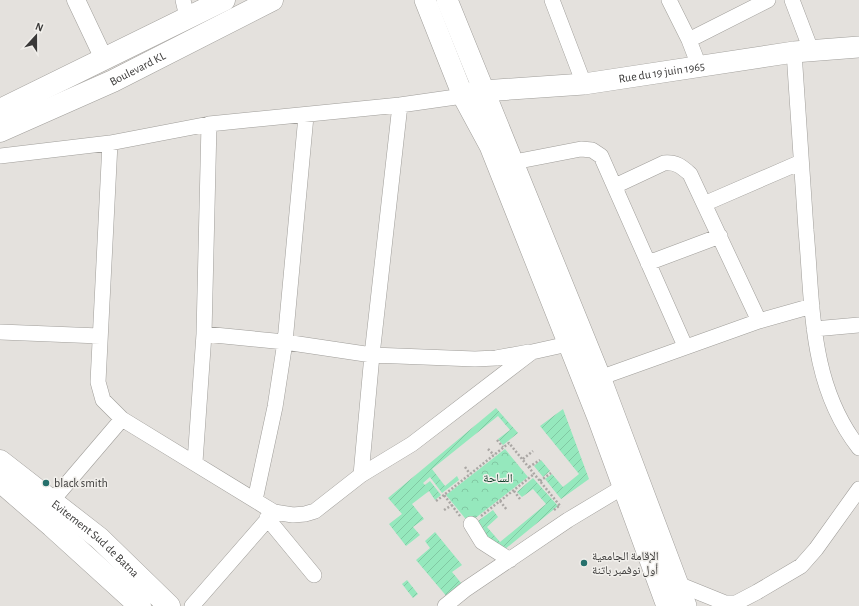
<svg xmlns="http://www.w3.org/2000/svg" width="859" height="606" font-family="'Alegreya Sans','Noto Naskh Arabic',sans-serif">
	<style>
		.forest { fill: url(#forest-crowns) }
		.garden { fill: url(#garden-furrows) }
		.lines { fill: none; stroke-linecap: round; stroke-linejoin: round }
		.minor-casing { stroke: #a09e9a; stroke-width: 16 }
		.tertiary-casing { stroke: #a09e9a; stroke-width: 19 }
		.secondary-casing { stroke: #a09e9a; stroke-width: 22 }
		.primary-casing { stroke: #a09e9a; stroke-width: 23 }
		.trunk-casing { stroke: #a09e9a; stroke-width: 23 }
		.path { stroke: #aaa7a4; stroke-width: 2.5; stroke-dasharray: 2 2; stroke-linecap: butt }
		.minor { stroke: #fff; stroke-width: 15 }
		.tertiary { stroke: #fff; stroke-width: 18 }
		.secondary { stroke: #fff; stroke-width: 21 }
		.primary { stroke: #fff; stroke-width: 22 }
		.trunk { stroke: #fff; stroke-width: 22 }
		.poi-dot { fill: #26706c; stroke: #f1efeb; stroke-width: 1.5 }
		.labels { text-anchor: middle; stroke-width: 3; stroke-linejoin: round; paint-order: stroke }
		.street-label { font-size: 12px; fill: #3a3938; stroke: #f1efeb }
		.park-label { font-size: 12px; fill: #0c3b26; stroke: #f1efeb }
		.poi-label { font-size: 12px; fill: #3a3938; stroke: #f1efeb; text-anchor: start }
	</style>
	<defs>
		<pattern id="forest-crowns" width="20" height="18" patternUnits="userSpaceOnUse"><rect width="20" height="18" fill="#95e8bd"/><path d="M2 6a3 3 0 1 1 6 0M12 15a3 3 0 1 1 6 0" fill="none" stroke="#81c8a3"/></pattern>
		<pattern id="garden-furrows" width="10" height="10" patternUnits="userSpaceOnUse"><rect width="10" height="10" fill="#95e8bd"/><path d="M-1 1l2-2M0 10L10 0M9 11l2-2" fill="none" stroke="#81c8a3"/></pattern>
	</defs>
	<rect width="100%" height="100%" fill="#e4e1dd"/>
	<path class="forest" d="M505 449 528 477 469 523 446 495Z"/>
	<path class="garden" d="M496 408 518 433 503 445 498 439 510 430 498 416 432 469 445 486 457 476 459 480 442 493 430 477 423 483 425 485 430 481 441 495 435 500 429 491 412 504 424 519 413 527 420 535 406 546 389 524 402 514 388 498Z
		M563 409 589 479 561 499 545 479 552 474 563 487 579 474 540 426Z
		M541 460 550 471 543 477 534 466Z
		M533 478 558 506 504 550 486 540 474 524 493 510 498 517 487 527 500 542 546 504 533 489 522 497 517 492Z
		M435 532 462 565 452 572 462 584 448 598 416 560 430 548 425 541Z
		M407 580 418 594 413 598 402 584Z"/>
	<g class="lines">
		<g class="minor-casing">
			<path id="minor" d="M183 0 187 17
				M552 0 584 84
				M669 0 689 40 699 66
				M792 0 811 50
				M689 40 768 0
				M794 52C798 111 802 171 806 230 813 306 809 384 859 448
				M110 143 98 382 103 400 122 419 274 512 293 515 305 514 315 511 361 475 412 444 532 352 568 344
				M0 156 110 143 209 124 400 105 463 96
				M514 162 581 149 592 150 601 156 685 346
				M615 186 664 163C676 162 681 166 690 174L759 321
				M704 204 801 162
				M648 263 720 236
				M814 329 859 325
				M0 332 100 336
				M204 334 285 342 372 355 475 359 496 358 529 352
				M591 381 759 321 812 306
				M195 462 204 334 209 124
				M361 475 372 355 400 105
				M255 500 275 407 285 342 306 116
				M52 501 122 419
				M267 518 314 575
				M471 524 482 542 510 560
				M678 584 725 603H736L757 592 801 566 816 549 859 489
				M192 606 274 512
				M445 606 466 589 568 520 623 487"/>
		</g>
		<g class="tertiary-casing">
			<path id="tertiary" d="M76 0 104 59"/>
		</g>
		<g class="secondary-casing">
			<g id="secondary">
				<path d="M425 0 463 96 490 146 598 418 667 606"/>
				<path d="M447 0 600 377 686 606"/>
				<path id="s1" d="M472 93 483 91 584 84 794 52 859 47"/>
			</g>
		</g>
		<g class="primary-casing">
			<g id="primary">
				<path d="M0 110 224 0"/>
				<path id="s2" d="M0 131 113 81 272 0"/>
			</g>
		</g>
		<g class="trunk-casing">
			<g id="trunk">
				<path id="s3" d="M0 461 99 538 169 606"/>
				<path d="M0 481 52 526 140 606"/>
			</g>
		</g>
		<path class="path" d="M497 440 503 447
			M488 449 494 455
			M523 459 533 451
			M465 467 470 474
			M529 467 540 460
			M540 481 551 473
			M514 491 520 499
			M436 501 444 495
			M500 501 507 510
			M444 510 452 505
			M554 510 560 505
			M460 516 444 495 509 443 561 507
			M481 516 534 474"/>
		<use href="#minor" class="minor"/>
		<use href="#tertiary" class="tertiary"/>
		<use href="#secondary" class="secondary"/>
		<use href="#primary" class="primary"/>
		<use href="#trunk" class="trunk"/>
	</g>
	<g class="poi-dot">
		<circle cx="46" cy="483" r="4"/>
		<circle cx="584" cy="563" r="4"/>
	</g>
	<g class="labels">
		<g class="street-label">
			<text dy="4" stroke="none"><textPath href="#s2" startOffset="151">Boulevard KL</textPath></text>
			<text dy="4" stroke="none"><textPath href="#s1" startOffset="191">Rue du 19 juin 1965</textPath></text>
			<text dy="4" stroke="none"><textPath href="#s3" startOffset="123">Evitement Sud de Batna</textPath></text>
		</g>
		<g class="park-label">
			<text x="498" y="482">الساحة</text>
		</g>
		<g class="poi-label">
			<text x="54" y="487">black smith</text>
			<text x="592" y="560">الإقامة الجامعية<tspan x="592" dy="14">أول نوفمبر باتنة</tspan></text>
		</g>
	</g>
	<g transform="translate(36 36) rotate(21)" stroke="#f1efeb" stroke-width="3" paint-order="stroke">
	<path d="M0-3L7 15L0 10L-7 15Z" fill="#3a3938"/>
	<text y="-6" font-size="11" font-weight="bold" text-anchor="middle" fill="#3a3938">N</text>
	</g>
</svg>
